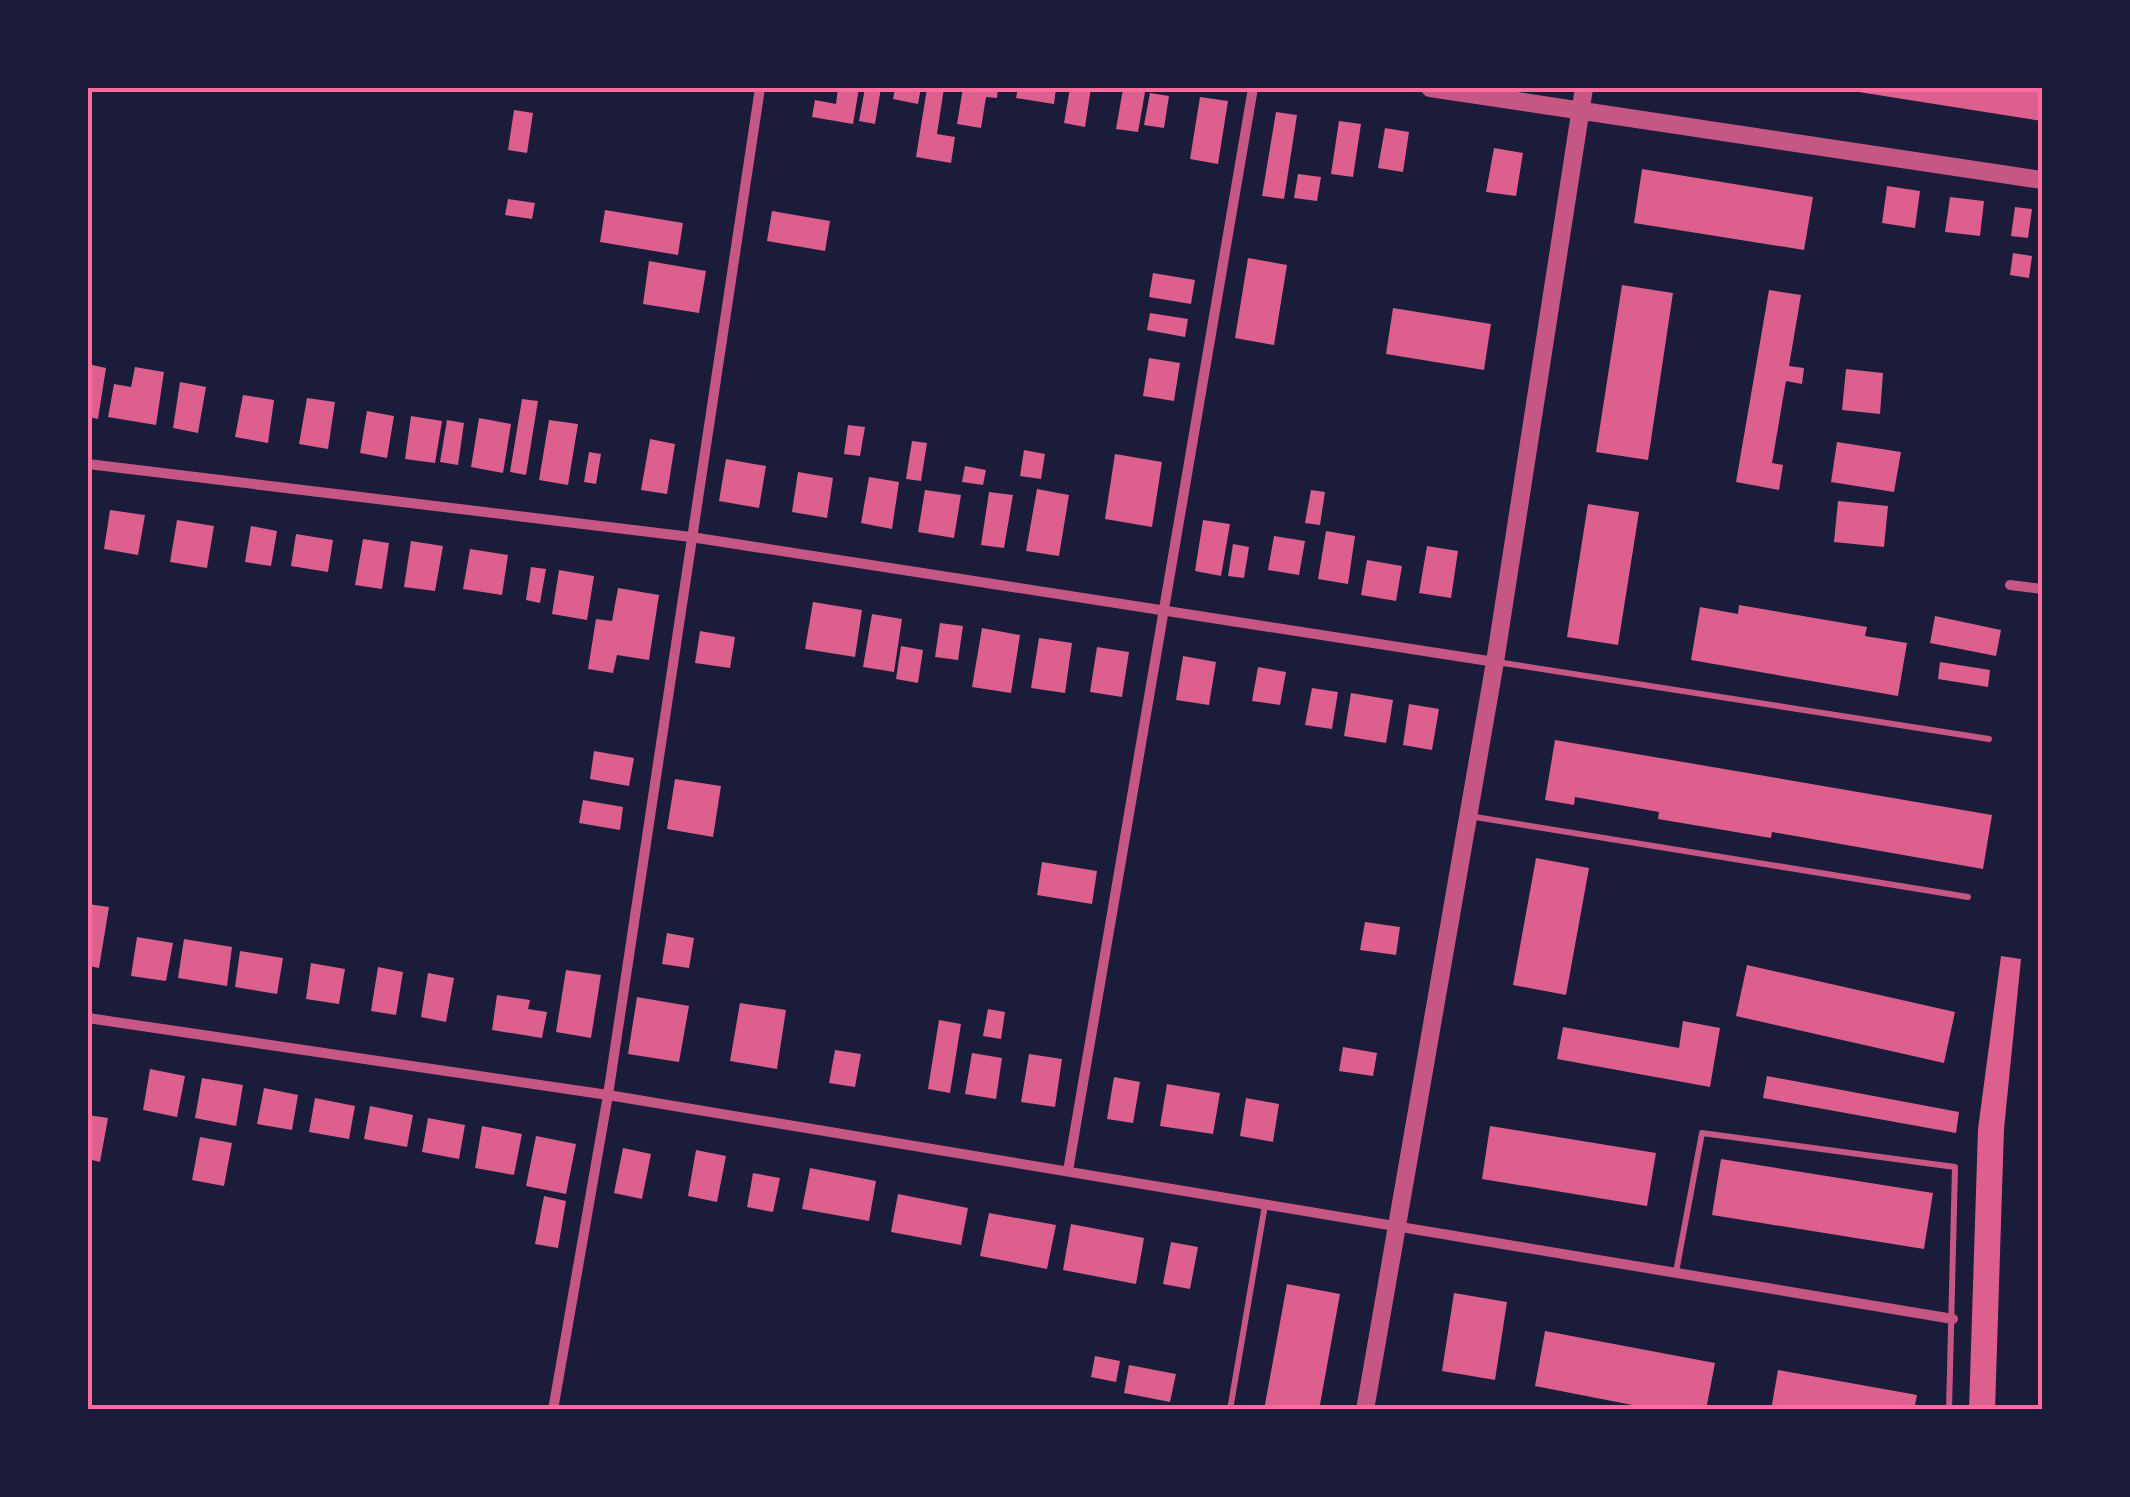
<svg xmlns="http://www.w3.org/2000/svg" width="2130" height="1497" font-family="'Fira Sans Condensed',sans-serif">
	<style>
		.building { fill: #dd5f8e }
		.lines { fill: none; stroke-linecap: round; stroke-linejoin: round }
		.service { stroke: #c65784; stroke-width: 6 }
		.minor { stroke: #c65784; stroke-width: 10 }
		.tertiary { stroke: #c65784; stroke-width: 18 }
		.neatline { fill: none; stroke: #ff6b9d; stroke-width: 4 }
	</style>
	<rect width="100%" height="100%" fill="#1b1b3a"/>
	<path class="building" d="M838 88H859L853 124 812 117 815 100 836 104Z
		M865 88H881L875 124 859 121Z
		M895 88H921L918 104 893 99Z
		M927 88H944L937 134 955 137 951 163 916 157Z
		M963 88H998L997 98 986 97 981 128 957 124Z
		M1018 88H1056L1054 104 1016 98Z
		M1070 88H1091L1085 127 1064 123Z
		M1846 88H2042V121L1846 90Z
		M1123 89 1145 92 1138 132 1116 129Z
		M1150 93 1169 96 1164 128 1144 125Z
		M1200 97 1228 101 1218 164 1190 159Z
		M514 110 533 113 527 153 508 150Z
		M1276 112 1297 115 1284 199 1262 196Z
		M1339 121 1361 124 1353 177 1331 174Z
		M1385 128 1409 132 1403 172 1378 168Z
		M1494 148 1523 153 1516 196 1486 192Z
		M1642 169 1813 197 1804 250 1634 223Z
		M1298 174 1321 177 1317 201 1294 198Z
		M1887 186 1920 191 1915 228 1882 223Z
		M1950 197 1984 201 1980 236 1945 232Z
		M508 199 535 203 532 219 505 215Z
		M2015 207 2032 209 2028 238 2011 236Z
		M605 210 683 223 678 255 600 242Z
		M772 211 830 221 825 251 767 241Z
		M2013 253 2032 256 2029 278 2010 275Z
		M1248 258 1287 265 1274 345 1235 338Z
		M649 261 706 271 699 313 643 304Z
		M1153 273 1195 280 1191 304 1149 297Z
		M1622 285 1673 293 1648 460 1596 452Z
		M1769 290 1801 295 1789 366 1804 368 1802 384 1786 381 1772 463 1783 465 1779 490 1736 482Z
		M1393 308 1491 324 1484 370 1386 354Z
		M1150 313 1188 319 1185 337 1147 330Z
		M1149 358 1180 363 1174 401 1143 396Z
		M88 364 106 368 98 419 88 417Z
		M135 367 164 372 156 425 108 417 114 384 131 387Z
		M1846 369 1883 373 1880 414 1842 410Z
		M180 382 206 387 198 433 173 428Z
		M243 395 274 400 268 443 235 437Z
		M307 398 335 402 328 449 299 444Z
		M522 399 538 401 526 475 510 472Z
		M367 411 394 416 387 458 360 453Z
		M411 416 442 421 435 463 405 459Z
		M479 418 511 424 503 473 471 467Z
		M447 420 464 423 458 465 440 462Z
		M549 420 578 424 568 485 539 480Z
		M848 425 865 427 860 456 844 454Z
		M650 439 675 444 667 494 641 490Z
		M912 441 927 443 921 481 906 479Z
		M1837 442 1901 452 1894 492 1831 482Z
		M1024 450 1045 454 1041 479 1020 476Z
		M589 452 601 454 596 484 584 482Z
		M1115 454 1162 462 1152 527 1105 519Z
		M726 459 766 466 759 508 719 501Z
		M965 466 986 470 983 485 962 482Z
		M798 472 833 478 827 518 792 512Z
		M869 477 899 482 892 529 861 523Z
		M1037 489 1069 495 1059 556 1026 551Z
		M925 490 961 495 954 538 918 532Z
		M1311 490 1325 492 1320 525 1305 523Z
		M989 492 1013 495 1004 548 981 545Z
		M1838 501 1888 506 1884 547 1834 542Z
		M1588 504 1639 512 1618 645 1567 637Z
		M110 510 145 515 138 555 104 549Z
		M177 520 214 526 207 568 170 562Z
		M1203 520 1230 524 1221 576 1195 571Z
		M251 526 277 531 271 566 245 562Z
		M1326 531 1355 536 1348 584 1318 579Z
		M296 534 333 540 328 572 291 566Z
		M1274 536 1305 541 1299 575 1268 570Z
		M363 539 389 543 382 589 355 585Z
		M411 541 443 546 435 591 404 587Z
		M1233 544 1249 547 1244 578 1228 576Z
		M1427 546 1458 551 1451 598 1419 593Z
		M470 549 508 555 502 595 463 589Z
		M1367 560 1402 566 1396 601 1361 595Z
		M531 567 546 569 540 603 526 600Z
		M559 570 594 576 587 620 552 614Z
		M618 588 659 595 649 660 617 655 613 673 588 669 596 619 612 621Z
		M813 602 862 610 855 657 805 649Z
		M1739 605 1867 627 1865 636 1907 643 1898 696 1691 660 1700 607 1738 614Z
		M872 614 902 619 894 672 863 667Z
		M1935 616 2001 630 1996 656 1930 643Z
		M940 623 963 626 958 660 935 657Z
		M982 628 1020 635 1011 693 972 687Z
		M700 631 735 637 730 668 695 663Z
		M1039 638 1072 643 1065 693 1031 688Z
		M901 646 923 650 918 683 896 679Z
		M1097 647 1129 652 1122 697 1090 692Z
		M1183 656 1216 662 1209 705 1176 700Z
		M1940 662 1990 670 1988 687 1938 679Z
		M1258 667 1286 672 1280 705 1252 701Z
		M1312 688 1338 692 1332 729 1305 725Z
		M1351 693 1393 700 1386 743 1344 736Z
		M1409 704 1439 709 1432 750 1403 745Z
		M1555 740 1992 815 1983 869 1772 832 1771 838 1658 819 1659 812 1575 797 1574 805 1545 800Z
		M594 751 634 758 629 786 590 779Z
		M675 779 721 786 713 837 667 829Z
		M583 800 623 807 620 830 579 823Z
		M1536 858 1589 868 1566 995 1513 985Z
		M1042 862 1097 871 1092 904 1037 895Z
		M88 904 109 907 99 968 88 966Z
		M1365 922 1400 927 1396 955 1360 950Z
		M667 933 694 938 689 968 662 964Z
		M137 937 173 943 166 981 131 976Z
		M184 939 232 947 227 986 178 978Z
		M240 951 283 958 277 994 235 987Z
		M2001 956 2021 959 2004 1129 1995 1410H1969L1978 1129Z
		M311 963 345 969 339 1004 306 999Z
		M1747 965 1955 1012 1944 1063 1736 1016Z
		M378 967 403 972 396 1015 371 1011Z
		M566 970 601 975 591 1038 556 1032Z
		M428 973 454 978 446 1022 421 1017Z
		M497 995 530 1000 528 1009 547 1012 542 1038 492 1030Z
		M637 997 689 1006 679 1062 628 1054Z
		M740 1003 786 1010 777 1069 730 1061Z
		M988 1009 1005 1012 1001 1039 983 1036Z
		M939 1020 961 1024 950 1093 928 1089Z
		M1683 1021 1720 1028 1710 1087 1557 1059 1563 1027 1679 1048Z
		M1343 1047 1377 1053 1373 1076 1339 1071Z
		M835 1050 861 1054 855 1087 829 1083Z
		M972 1053 1002 1058 996 1099 965 1094Z
		M1029 1054 1062 1059 1055 1107 1021 1102Z
		M150 1069 185 1076 177 1117 143 1110Z
		M1767 1076 1959 1112 1956 1133 1763 1098Z
		M1114 1077 1140 1082 1133 1123 1107 1119Z
		M202 1078 243 1085 236 1126 195 1118Z
		M1167 1084 1220 1093 1213 1134 1160 1126Z
		M264 1088 298 1095 292 1130 257 1124Z
		M315 1098 355 1106 349 1139 309 1132Z
		M1246 1098 1279 1104 1273 1142 1240 1136Z
		M370 1106 413 1115 407 1147 364 1139Z
		M88 1115 108 1118 100 1162 88 1159Z
		M428 1118 465 1125 459 1159 422 1152Z
		M482 1126 522 1134 514 1175 475 1168Z
		M1490 1126 1656 1153 1647 1206 1482 1179Z
		M536 1136 576 1144 566 1194 526 1186Z
		M200 1137 232 1143 224 1186 192 1180Z
		M623 1148 651 1154 642 1199 614 1193Z
		M696 1150 726 1156 717 1202 688 1196Z
		M1721 1159 1933 1193 1924 1249 1712 1215Z
		M810 1168 876 1181 869 1221 802 1209Z
		M753 1173 780 1178 773 1212 747 1207Z
		M898 1194 968 1208 961 1245 891 1232Z
		M544 1196 566 1201 558 1248 535 1244Z
		M989 1213 1056 1225 1047 1269 980 1256Z
		M1071 1224 1144 1238 1136 1284 1063 1270Z
		M1171 1242 1198 1247 1190 1289 1163 1284Z
		M1287 1284 1340 1294 1319 1410H1264Z
		M1454 1293 1507 1302 1495 1380 1442 1371Z
		M1545 1331 1715 1363 1706 1410H1658L1535 1386Z
		M1095 1356 1120 1361 1116 1382 1091 1377Z
		M1129 1365 1176 1374 1170 1402 1124 1393Z
		M1778 1370 1917 1395 1914 1410H1771Z"/>
	<g class="lines">
		<path class="service" d="M1497 662 1989 739
			M1469 816 1968 897
			M1676 1272 1702 1133 1955 1167 1949 1410
			M1230 1410 1265 1205"/>
		<path class="minor" d="M88 464 691 537 1495 662
			M2010 585 2042 589
			M88 1018 608 1095 1953 1319
			M1068 1171 1253 88
			M553 1410 608 1095 760 88"/>
		<path class="tertiary" d="M1430 88 2042 180
			M1365 1410 1495 662 1584 88"/>
	</g>
	<rect width="2130" height="1497" fill="none" stroke="#1b1b3a" stroke-width="180"/>
	<rect x="90" y="90" width="1950" height="1317" class="neatline"/>
</svg>
